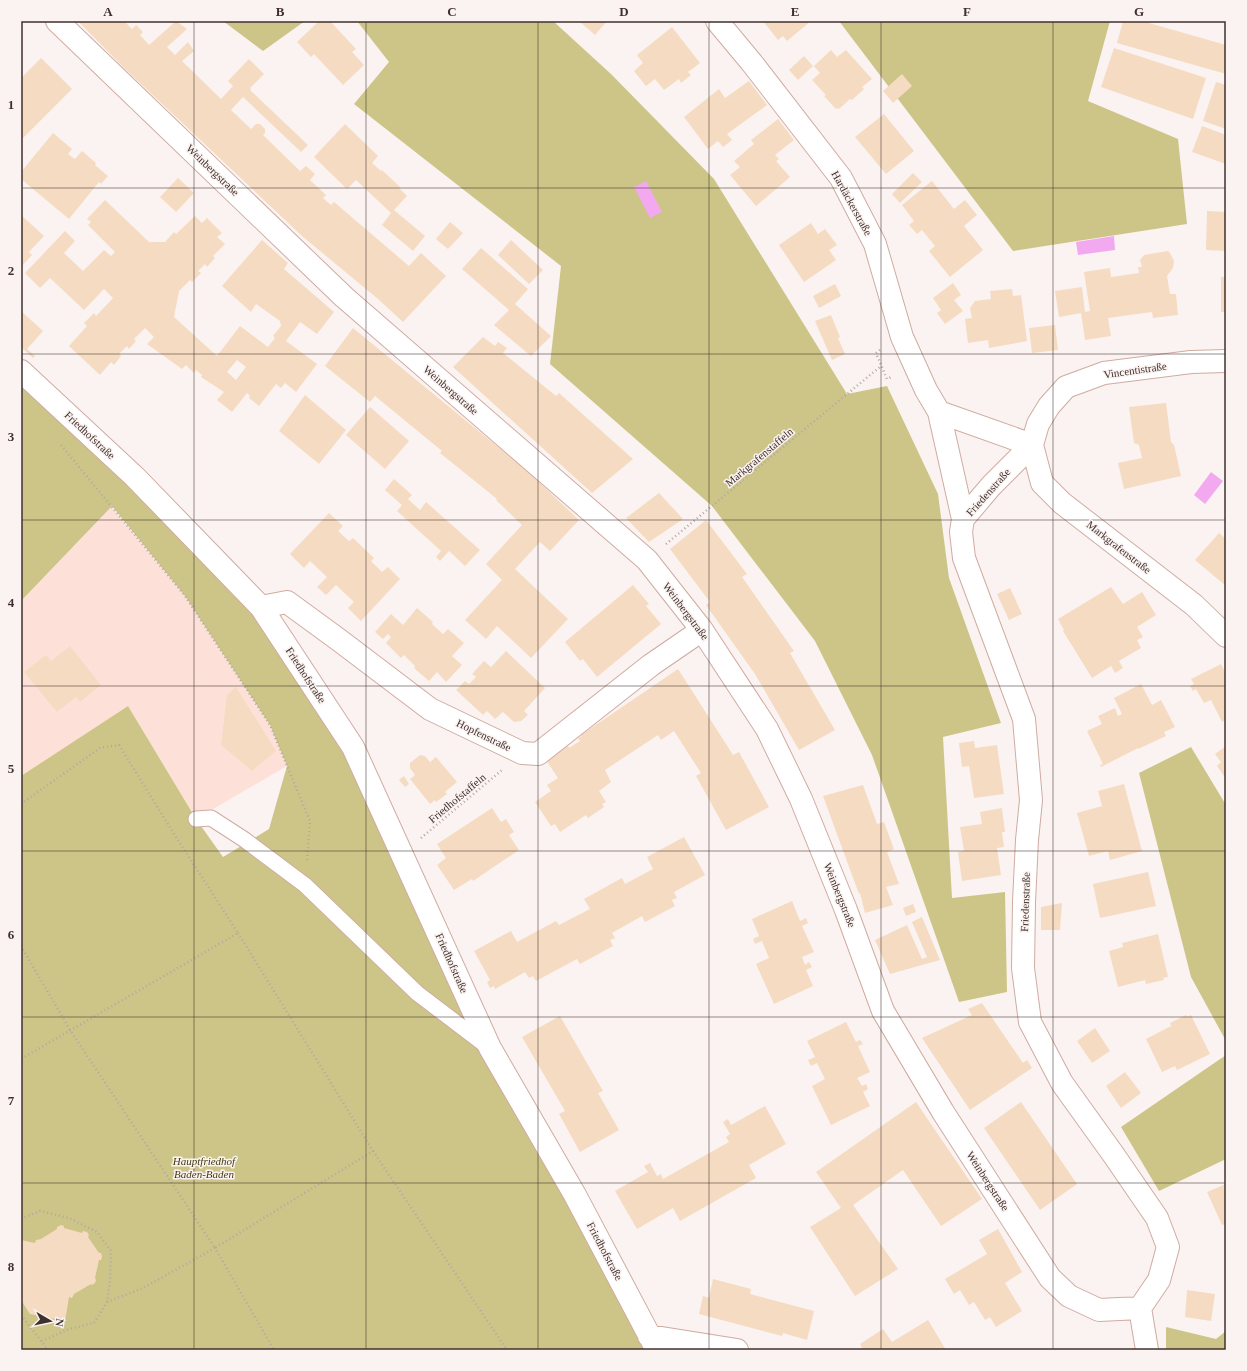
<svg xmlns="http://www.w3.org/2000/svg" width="1247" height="1371" font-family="'Times New Roman',serif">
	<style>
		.built { fill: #fde1d9 }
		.green { fill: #cdc588 }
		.water { fill: #f2a9f0 }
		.building { fill: #f5dbc1; fill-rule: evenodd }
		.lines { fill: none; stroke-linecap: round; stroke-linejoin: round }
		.lane-casing { stroke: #d0aba1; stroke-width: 17 }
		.street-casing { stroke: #d0aba1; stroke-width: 24 }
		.path { stroke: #b2a7a4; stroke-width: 2.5; stroke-dasharray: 1 3; stroke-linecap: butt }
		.lane { stroke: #fff; stroke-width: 15 }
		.street { stroke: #fff; stroke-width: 22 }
		.grid { fill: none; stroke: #3f302c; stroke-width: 1; stroke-opacity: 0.55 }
		.labels { text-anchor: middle; stroke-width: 3; stroke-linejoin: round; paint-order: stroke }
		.street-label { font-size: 11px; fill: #3f302c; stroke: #fbf3f1 }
		.park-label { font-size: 11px; font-style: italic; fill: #403a0e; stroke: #fbf3f1 }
		.neatline { fill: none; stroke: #3f302c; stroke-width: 1.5 }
		.grid-label { font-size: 13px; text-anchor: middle; font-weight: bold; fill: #3f302c }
	</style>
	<rect width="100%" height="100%" fill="#fbf3f1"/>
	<path class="built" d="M111 506 185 596 270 725 287 766 196 819 128 706 21 776V601Z"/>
	<path class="green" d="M223 21H305L263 51Z
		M357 21H553L611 74 714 179 847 394 887 386 938 494 949 578 1001 723 943 737 952 898 1005 892 1007 992 959 1002 872 755 815 641 712 506 550 364 561 266 354 104 389 62Z
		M839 21H1110L1088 101 1178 139 1187 224 1013 251Z
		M21 371 262 601 402 854 657 1350H21V776L128 706 196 819 223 857 269 829 287 766 270 725 185 596 112 506 21 601Z
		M1191 747 1226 805V1041L1191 977 1139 773Z
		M1226 1055V1159L1159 1191 1121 1127Z
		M1166 1327 1216 1339 1226 1331V1350H1166Z"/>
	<path class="water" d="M646 181 662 212 650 218 634 187Z
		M1114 236 1115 250 1078 255 1076 242Z
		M1211 472 1223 481 1205 504 1194 495Z"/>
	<path class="building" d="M78 21H124L132 29 136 25 143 32 140 35 149 45 176 21 187 29 167 47 175 55 188 42 194 51 182 61 221 99 233 86 228 81 249 59 264 74 250 88 251 89 250 90 308 145 301 152 243 97 231 110 251 129 256 124H260L265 129V133L263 135 300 171 306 166 315 174 310 180 326 195 323 198 331 205 334 202 409 266 421 253 446 276 403 322 378 299 302 236 123 67Z
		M319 21H330L356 49 352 52 364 65 343 85 314 54 311 57 297 42Z
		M579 21H607L595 35Z
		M763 21H811L787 41 783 36 778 40Z
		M1123 21H1142L1226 45V74L1117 43Z
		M672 27 700 63 688 72 691 75 681 83 679 79 664 90 655 79 646 86 634 71 643 63 637 55Z
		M1114 48 1206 78 1193 119 1101 87Z
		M831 50 837 57 846 50 872 79 862 87 864 89 852 100 850 99 839 109 838 108 836 109 824 96 826 95 812 80 820 73 814 66Z
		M804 56 813 66 798 80 789 70Z
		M41 58 72 89 21 140V78Z
		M902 74 912 86 893 103 883 91Z
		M749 81 767 105 727 134 732 140 723 147 718 141 708 149 684 117 719 89 725 98Z
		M1216 82 1226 85V129L1203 121Z
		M884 114 914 151 886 174 855 137Z
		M778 119 794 140 775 155 779 159 776 161 790 177 756 206 730 175 740 167 734 161 754 144 751 140Z
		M345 124 378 156 372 163 381 171 382 170 400 187 399 188 407 196 394 210 425 236 413 251 382 225 391 213 356 180 347 189 314 157Z
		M1202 126 1226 135V164L1192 152Z
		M53 133 72 149 68 154 75 159 82 151 96 163 95 165 108 176 101 184 99 182 69 219 21 179V172Z
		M913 173 922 182 900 203 892 194Z
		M178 178 194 193 176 212 160 197Z
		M932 181 954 209 965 200 977 215 964 226 983 250 950 277 929 251 935 246 922 230 917 234 909 225 914 221 902 205Z
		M105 200 149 242H165L174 232 176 234 195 216 202 223 207 218 222 233 217 237 225 244 213 256 215 258 207 267 205 264 198 271 201 273 192 282 190 280 179 291 174 317 217 356 240 326 268 347 275 338 273 336 281 326 280 321 256 304 251 312 222 286 262 240 288 263 284 269 334 312 317 334 300 322 286 341 317 364 296 392 285 383 281 388 276 384 259 406 249 398 250 396 247 393 232 412 217 400 224 392 201 377 202 375 196 370 194 373 186 365 182 369 147 344 154 337 145 328 134 339 136 341 129 349 127 346 119 354 121 356 114 365 111 362 100 375 69 346 87 326 84 323 94 313 96 316 113 298 104 289 84 310 50 278 40 288 25 273 65 231 75 241 64 253 83 271 104 250 111 256 115 252 88 225 91 222 87 219ZM237 360 246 367 236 380 227 372Z
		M1207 211 1226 212V251L1206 250Z
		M21 215 44 236 29 252 32 255 22 266 21 265Z
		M450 222 463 233 448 249 436 239Z
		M811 223 818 234 825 229 837 245 829 250 836 260 804 282 779 245Z
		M511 240 543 270 529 284 498 255Z
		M481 248 528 289 515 304 551 336 531 356 494 325 509 310 462 269Z
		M1168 251 1170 253 1174 261 1173 268 1167 276 1170 294H1176L1178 315 1153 318 1152 312 1108 318 1111 336 1085 340 1081 313 1059 317 1055 291 1082 287 1085 312 1090 311 1084 272 1110 268 1111 277 1139 273 1138 267H1142L1140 260 1144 255Z
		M1221 277H1226V312H1221Z
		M953 283 961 295 954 300 963 311 945 324 937 313 941 310 933 298Z
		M835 284 841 296 819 308 813 296Z
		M1012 289 1013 296 1021 295 1027 341 989 348 988 340 968 343 965 319 972 318 970 308 975 301 991 299 990 291Z
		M21 311 43 331 27 349 35 356 33 358 21 347Z
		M831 315 840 337 838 338 845 354 832 360 815 321Z
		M1055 325 1058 350 1032 353 1029 328Z
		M353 328 525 469 579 520 550 551 540 542 515 569 568 619 531 658 497 626 486 639 465 620 502 580 486 564 522 525 496 500 497 499 440 453 442 451 375 396 370 402 325 366Z
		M483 337 495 346 498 342 507 348 503 353 556 396 559 393 633 459 592 493 453 367Z
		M305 395 346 430 319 464 279 431Z
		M1166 403 1171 442 1174 445 1181 476 1124 489 1118 463 1142 458 1139 445 1134 443 1129 407Z
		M370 407 409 441 385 469 346 435Z
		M394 479 412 495 408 499 420 510 426 502 480 550 465 566 449 551 440 561 436 557 441 551 397 511 402 505 385 490Z
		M659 493 683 519 649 542 626 518Z
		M329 513 343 526 338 531 349 541 353 538 374 558 371 561 382 572 388 567 400 579 361 621 348 608 354 602 336 585 326 595 317 587 327 577 310 561 304 568 290 554Z
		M706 520 747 574 742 577 794 651 790 653 835 730 799 750 755 674 706 605 710 602 670 549Z
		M1219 533 1226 539V586L1195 560Z
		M633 585 649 604 646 606 661 624 597 677 583 659 580 661 565 642Z
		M1111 587 1123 604 1142 592 1156 615 1137 627 1143 637 1137 640 1141 648 1119 661 1123 668 1115 673 1111 666 1092 678 1063 631 1064 630 1058 619Z
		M1010 588 1022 614 1009 620 997 594Z
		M417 608 433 622 432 624 443 634 448 629 464 643 452 656 462 665 446 682 437 672 429 681 414 668 415 666 404 655 401 658 386 643 391 637 388 634 383 639 375 632 391 614 403 625Z
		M70 646 101 685 80 702 76 697 57 712 24 672 46 655 51 661Z
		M506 651 545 688 524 711 528 715 521 721 514 722 503 712 495 719 487 711 483 715 456 690 465 681 469 684 476 677 472 674 484 661 491 667Z
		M1221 664 1226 674V720L1222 722 1211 700 1204 703 1196 689 1193 691 1190 686 1194 684 1191 679Z
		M678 669 733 755 739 752 769 807 726 830 696 776 701 773 674 731 661 740 658 735 605 770 611 782 599 791 606 802 602 804 604 807 588 818 586 815 560 832 555 824 551 826 535 802 551 791 547 785 558 778 546 760 568 745 569 748 580 741 578 738 582 736 581 735Z
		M1141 684 1152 705 1161 700 1175 727 1164 732 1166 736 1138 749V748L1101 767 1100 765 1103 764 1087 731 1102 724 1098 716 1115 708 1118 716 1122 714 1114 698Z
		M236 687 276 751 252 771 221 745 227 695Z
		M974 741 975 748 997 745 1004 794 974 798 969 766 962 767 959 743Z
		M1226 746V779L1217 766 1221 762 1215 754Z
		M420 755 425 756 430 762 436 757 457 782 445 792 447 794 436 802 435 800 430 804 410 779 415 775 410 768V763Z
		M404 776 409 784 405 787 399 780Z
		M1124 784 1142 851 1110 860 1108 851 1089 856 1077 813 1102 806 1098 791Z
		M863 785 877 824 884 822 894 849 887 852 899 884 886 887 893 905 865 913 860 893 859 894 823 796Z
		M492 808 501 822 506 819 514 832 509 835 519 850 473 881 472 879 454 890 437 865 446 858 437 844Z
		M1002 808 1005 832H1002L1004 847 997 848 1001 875 962 881 958 852 964 851 960 827 982 824 980 812Z
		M684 837 705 875 674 892 677 898 672 900 675 906 645 922 642 916 612 933 615 938 610 940 613 946 580 964 577 959 536 981 533 976 529 978 525 972 495 989 494 986 490 988 487 982 490 980 474 951 511 931 517 942 556 921 559 925 590 909 584 899 622 878 625 884 653 869 647 857Z
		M1148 872 1156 906 1100 918 1093 884Z
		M792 901 800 921 806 918 808 923 802 926 814 952 802 957 805 965 809 962 812 967 806 970 813 986 774 1004 756 964 769 958 762 941 755 944 753 939 759 936 752 919Z
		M1062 903 1060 930H1041V907Z
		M913 904 916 912 906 916 903 908Z
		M922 917 940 960 890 974 875 940 907 925 922 959 927 957 912 922Z
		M1158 934 1168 977 1163 978 1164 980 1146 984 1145 980 1118 987 1109 951 1123 947 1122 943Z
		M982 1003 1023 1063 1027 1060 1032 1068 970 1110 922 1038 972 1015 968 1009Z
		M1186 1015 1187 1017 1191 1015 1210 1054 1177 1070 1175 1066 1162 1072 1146 1039 1171 1026 1170 1023Z
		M560 1016 603 1091 598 1093 619 1130 580 1152 559 1114 565 1111 522 1037Z
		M846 1022 856 1042 860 1040 863 1044 858 1046 870 1072 857 1078 862 1086 866 1084 868 1089 863 1092 870 1106 831 1125 812 1086 825 1079 817 1063 811 1066 808 1060 815 1057 807 1041Z
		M1095 1028 1110 1051 1092 1063 1077 1041Z
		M1125 1072 1141 1093 1121 1108 1106 1086Z
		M916 1102 982 1199 941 1226 903 1170 853 1205 898 1269 855 1296 810 1227 841 1208 816 1172Z
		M1021 1102 1077 1184 1040 1210 984 1128Z
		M765 1106 786 1144 749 1165 756 1178 680 1221 673 1208 637 1229 615 1191 648 1172 644 1166 650 1163 657 1176 661 1174 663 1179 729 1142 726 1137 730 1134 723 1122 728 1119 731 1125Z
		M1226 1184V1224L1222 1225 1207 1192Z
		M61 1225 64 1226V1228L82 1233 83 1231 87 1232 89 1235 88 1237 99 1253H101L102 1257 101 1260H99L95 1278 96 1280 95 1283 92 1285 91 1284 74 1294 72 1298 69 1297 65 1321 30 1314 21 1300V1240L35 1243 36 1240 41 1239 57 1229V1227Z
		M998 1229 1022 1272 1005 1283 1022 1311 996 1327 990 1317 985 1320 974 1302 969 1305 960 1290 954 1294 945 1279 987 1254 979 1240Z
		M713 1279 751 1289 750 1294 814 1311 807 1340 783 1333 782 1336 699 1314 703 1296 709 1298Z
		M1187 1290 1215 1294 1211 1321 1185 1317Z
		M928 1320 946 1350H863L860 1344 883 1329 892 1342Z"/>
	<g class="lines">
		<g class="lane-casing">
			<path id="lane" d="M196 819 211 818 245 840 305 885 417 993 488 1047"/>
		</g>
		<g class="street-casing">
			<path id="street" d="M57 21 344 297 647 560 702 630 767 729 801 799 846 910 883 1011 943 1112 1050 1278 1069 1296 1099 1310 1140 1308
				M717 21 752 63 841 178 875 244 902 337 926 390 939 412 1032 445
				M21 371 135 477 261 607 353 747 490 1048 575 1195 657 1350
				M939 412 963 519
				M1032 445 1042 483 1062 503 1194 605 1226 636
				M261 607 287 602 339 640 430 709 522 753 538 754 651 665 702 630
				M649 1336 737 1350
				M1147 1350 1140 1308 1159 1280 1168 1247 1157 1218 1113 1154 1062 1083 1030 1022 1023 968 1024 902 1027 840 1031 800 1024 719 964 558 961 532 963 519 991 486 1032 445 1038 424 1049 406 1066 387 1104 373 1191 362 1226 361"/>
		</g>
		<path class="path" d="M880 350 876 353 887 379 893 376
			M61 445 185 596 270 725 310 821 307 860
			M666 544 881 366
			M21 804 100 748 119 745 174 834 238 933 21 1059
			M421 838 502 770
			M21 946 70 1030 215 1248 373 1151 238 933
			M373 1151 507 1350
			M21 1219 40 1211 69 1218 97 1232 111 1251 110 1281 107 1302 94 1323 69 1329 42 1341
			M107 1302 143 1288 215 1248 274 1350
			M21 1315 48 1350"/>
		<use href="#lane" class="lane"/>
		<use href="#street" class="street"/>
	</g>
	<path class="grid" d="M194 21V1350M366 21V1350M538 21V1350M709 21V1350M881 21V1350M1053 21V1350M21 188H1226M21 354H1226M21 520H1226M21 686H1226M21 851H1226M21 1017H1226M21 1183H1226"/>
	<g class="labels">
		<g class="street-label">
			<text transform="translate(213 170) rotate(44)" y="4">Weinbergstraße</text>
			<text transform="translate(852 203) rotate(61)" y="4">Hardäckerstraße</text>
			<text transform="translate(1135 370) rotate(-8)" y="4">Vincentistraße</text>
			<text transform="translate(451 390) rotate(41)" y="4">Weinbergstraße</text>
			<text transform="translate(90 435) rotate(43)" y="4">Friedhofstraße</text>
			<text transform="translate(759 457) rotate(-40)" y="4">Markgrafenstaffeln</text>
			<text transform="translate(988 492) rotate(-48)" y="4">Friedenstraße</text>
			<text transform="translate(1119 547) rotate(38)" y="4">Markgrafenstraße</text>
			<text transform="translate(686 611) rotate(53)" y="4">Weinbergstraße</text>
			<text transform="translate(306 675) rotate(57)" y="4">Friedhofstraße</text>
			<text transform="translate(484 735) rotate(26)" y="4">Hopfenstraße</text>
			<text transform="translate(457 798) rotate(-40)" y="4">Friedhofstaffeln</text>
			<text transform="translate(840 895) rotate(68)" y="4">Weinbergstraße</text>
			<text transform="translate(1025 902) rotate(-88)" y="4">Friedenstraße</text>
			<text transform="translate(452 963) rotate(66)" y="4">Friedhofstraße</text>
			<text transform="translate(988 1181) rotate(57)" y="4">Weinbergstraße</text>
			<text transform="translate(605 1251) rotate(62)" y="4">Friedhofstraße</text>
		</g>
		<g class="park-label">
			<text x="204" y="1165">Hauptfriedhof<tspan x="204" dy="13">Baden-Baden</tspan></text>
		</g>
	</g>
	<rect width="1247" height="1371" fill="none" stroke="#fbf3f1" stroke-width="44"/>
	<g transform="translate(50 1321) rotate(99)" stroke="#fbf3f1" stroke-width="3" paint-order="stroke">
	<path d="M0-3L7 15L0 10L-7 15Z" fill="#3f302c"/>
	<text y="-6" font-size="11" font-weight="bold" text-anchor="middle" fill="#3f302c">N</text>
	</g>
	<rect x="22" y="22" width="1203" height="1327" class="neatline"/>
	<g class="grid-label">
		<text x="108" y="16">A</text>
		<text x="280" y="16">B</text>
		<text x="452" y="16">C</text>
		<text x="624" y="16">D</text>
		<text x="795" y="16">E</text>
		<text x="967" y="16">F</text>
		<text x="1139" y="16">G</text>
		<text x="11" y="109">1</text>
		<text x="11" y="275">2</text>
		<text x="11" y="441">3</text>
		<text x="11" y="607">4</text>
		<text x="11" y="773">5</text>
		<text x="11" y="939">6</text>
		<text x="11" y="1105">7</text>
		<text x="11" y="1271">8</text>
	</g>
</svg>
